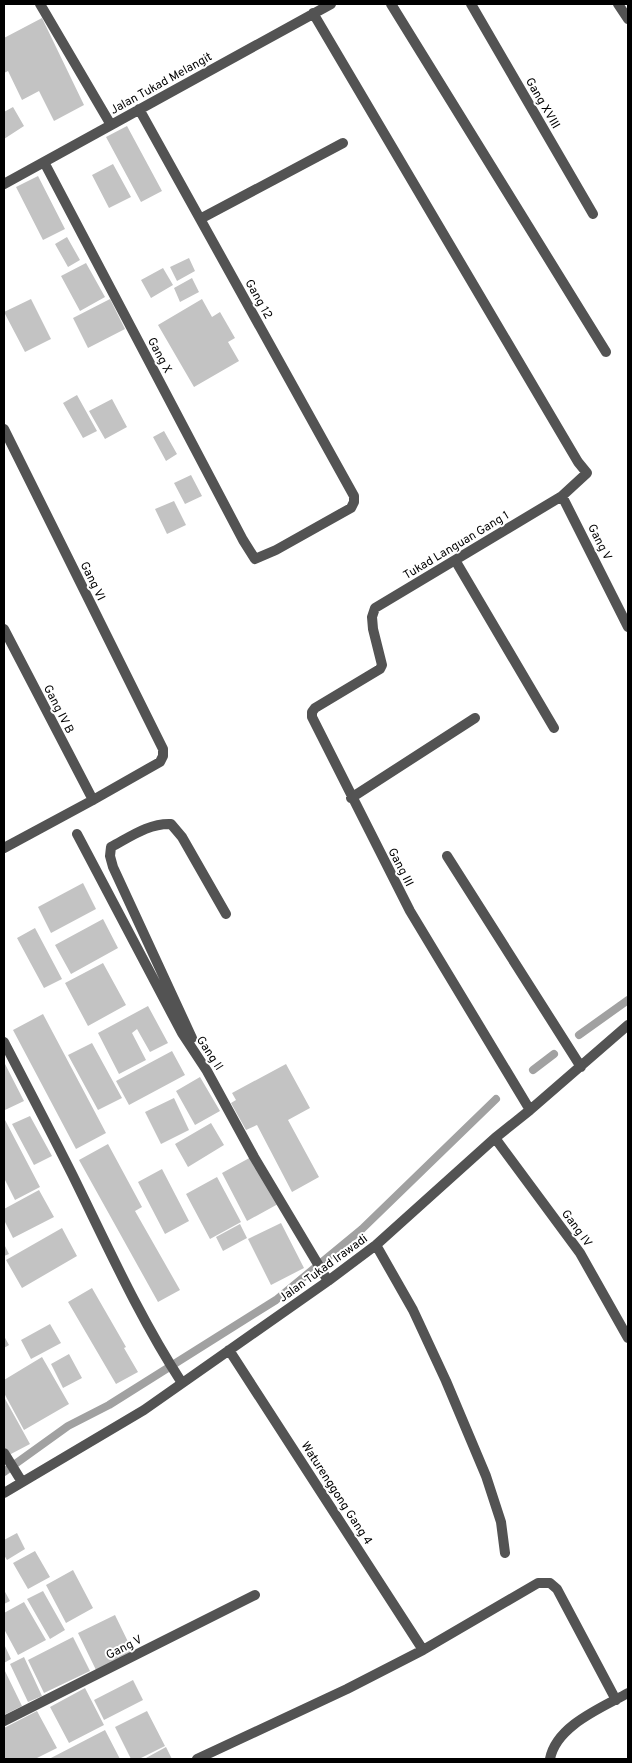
<svg xmlns="http://www.w3.org/2000/svg" width="632" height="1763" font-family="Overpass,sans-serif">
	<style>
		.lines { fill: none; stroke-linecap: round; stroke-linejoin: round }
		.stream { stroke: #a1a1a1; stroke-width: 8 }
		.building { fill: #c3c3c3 }
		.minor { stroke: #535353; stroke-width: 10 }
		.labels { text-anchor: middle; stroke-width: 4; stroke-linejoin: round; paint-order: stroke }
		.street-label { font-size: 12px; fill: #000; stroke: #fff }
	</style>
	<rect width="100%" height="100%" fill="#fff"/>
	<g class="lines">
		<path class="stream" d="M579 1035 628 1000
			M533 1070 554 1054
			M4 1472 68 1426 109 1405 276 1300 362 1229 496 1099"/>
	</g>
	<path class="building" d="M42 18 84 105 54 121 39 91 22 100 8 71 4 73V38Z
		M13 107 24 126 4 139V112Z
		M127 126 162 191 141 202 106 137Z
		M113 164 131 197 109 208 92 175Z
		M38 176 65 229 43 240 16 187Z
		M67 237 80 260 68 267 55 244Z
		M189 258 195 271 177 281 170 267Z
		M86 263 105 297 80 311 61 276Z
		M163 268 173 285 151 298 141 280Z
		M192 278 199 292 180 302 174 288Z
		M31 299 51 339 25 352 4 312Z
		M110 299 125 329 88 348 73 318Z
		M202 299 212 317 220 312 235 338 228 342 239 361 194 387 158 325Z
		M77 395 97 431 83 438 63 403Z
		M112 399 127 427 105 439 89 411Z
		M164 431 177 454 166 461 153 437Z
		M191 475 202 496 185 504 174 483Z
		M174 501 186 525 167 534 155 509Z
		M83 883 96 909 51 933 38 907Z
		M103 919 118 948 71 974 55 945Z
		M35 928 62 979 44 988 17 938Z
		M103 963 126 1005 88 1026 65 983Z
		M148 1006 168 1043 150 1052 137 1029 132 1033 146 1060 119 1074 98 1033Z
		M43 1014 106 1133 76 1149 13 1030Z
		M92 1043 122 1098 98 1110 68 1055Z
		M172 1051 185 1075 129 1105 116 1081Z
		M4 1062 24 1101 5 1110 4 1108Z
		M286 1064 310 1108 288 1120 319 1177 292 1192 257 1125 246 1130 231 1103 236 1100 232 1093Z
		M200 1077 220 1111 195 1125 176 1091Z
		M174 1098 189 1130 161 1144 145 1112Z
		M30 1116 52 1156 34 1165 12 1124Z
		M4 1118 40 1187 15 1200 4 1178Z
		M211 1123 224 1145 188 1167 175 1144Z
		M108 1144 142 1207 135 1211 180 1290 158 1302 79 1160Z
		M253 1156 278 1204 247 1221 222 1173Z
		M162 1169 189 1221 165 1234 138 1182Z
		M217 1177 241 1222 210 1239 186 1194Z
		M39 1190 54 1217 13 1238 4 1220V1209Z
		M281 1223 304 1268 271 1285 248 1239Z
		M240 1224 247 1238 223 1251 216 1237Z
		M62 1228 77 1256 22 1288 6 1260Z
		M4 1244 9 1254 4 1256Z
		M92 1288 126 1347 124 1348 138 1372 116 1384 68 1302Z
		M50 1324 61 1343 31 1359 21 1340Z
		M4 1336 9 1345 4 1348Z
		M69 1354 82 1378 63 1388 51 1364Z
		M42 1357 69 1404 24 1430 4 1393V1380Z
		M4 1397 30 1444 9 1455 4 1446Z
		M17 1533 25 1549 7 1560 4 1555V1540Z
		M35 1551 50 1577 28 1589 13 1563Z
		M73 1570 93 1608 66 1623 46 1585Z
		M4 1590 10 1601 4 1604Z
		M43 1591 65 1630 50 1639 27 1599Z
		M24 1602 46 1640 18 1655 4 1629V1613Z
		M115 1615 133 1652 96 1670 78 1633Z
		M73 1637 90 1671 44 1693 28 1660Z
		M4 1644 11 1659 4 1663Z
		M24 1657 42 1696 28 1702 10 1664Z
		M4 1669 22 1706 4 1715Z
		M133 1680 143 1700 104 1720 94 1700Z
		M85 1688 104 1725 69 1743 50 1707Z
		M37 1711 57 1748 35 1759H4V1728Z
		M147 1711 165 1746 139 1759H131L115 1727Z
		M105 1730 120 1759H49Z
		M166 1747 172 1759H146V1758Z"/>
	<g class="lines">
		<path class="minor" d="M40 4 111 125
			M391 4 606 352
			M471 4 593 214
			M618 4 628 19
			M313 13 578 462 587 473 562 496 375 608 372 617 373 629 382 665 380 669 315 708 312 712V717L410 911 530 1110
			M44 162 243 540 255 559 276 550 351 508 354 502V496L139 109
			M4 184 331 4
			M200 219 343 143
			M4 429 163 749V756L160 762 93 800 4 848
			M562 496 628 627
			M455 560 554 728
			M4 629 93 800
			M351 798 475 718
			M77 834 182 1033 207 1071 254 1157 328 1281
			M447 856 581 1067
			M192 1038 113 867 110 856 111 847C130 837 149 823 171 824L182 837 226 914
			M4 1042C27 1086 50 1130 72 1174 107 1245 139 1317 182 1383
			M495 1138 580 1253 628 1338
			M376 1245 413 1310 446 1381 486 1476 501 1522 505 1553
			M229 1350 423 1650
			M4 1453 22 1482
			M4 1493 144 1410 328 1281 376 1245 495 1138 530 1110 628 1025
			M4 1721 255 1595
			M197 1759 347 1689 423 1650 538 1583H550L557 1589 616 1700
			M550 1759C556 1726 601 1708 628 1693"/>
	</g>
	<g class="labels">
		<g class="street-label">
			<text transform="translate(161 83) rotate(-29)" y="4">Jalan Tukad Melangit</text>
			<text transform="translate(543 103) rotate(60)" y="4">Gang XVIII</text>
			<text transform="translate(259 299) rotate(61)" y="4">Gang 12</text>
			<text transform="translate(160 355) rotate(62)" y="4">Gang X</text>
			<text transform="translate(600 542) rotate(63)" y="4">Gang V</text>
			<text transform="translate(456 545) rotate(-31)" y="4">Tukad Languan Gang 1</text>
			<text transform="translate(93 581) rotate(64)" y="4">Gang VI</text>
			<text transform="translate(59 709) rotate(63)" y="4">Gang IV B</text>
			<text transform="translate(401 867) rotate(63)" y="4">Gang III</text>
			<text transform="translate(210 1053) rotate(57)" y="4">Gang II</text>
			<text transform="translate(577 1228) rotate(54)" y="4">Gang IV</text>
			<text transform="translate(323 1268) rotate(-36)" y="4">Jalan Tukad Irawadi</text>
			<text transform="translate(337 1493) rotate(57)" y="4">Waturenggong Gang 4</text>
			<text transform="translate(124 1647) rotate(-27)" y="4">Gang V</text>
		</g>
	</g>
	<rect width="632" height="1763" fill="none" stroke="#000000" stroke-width="10"/>
</svg>
